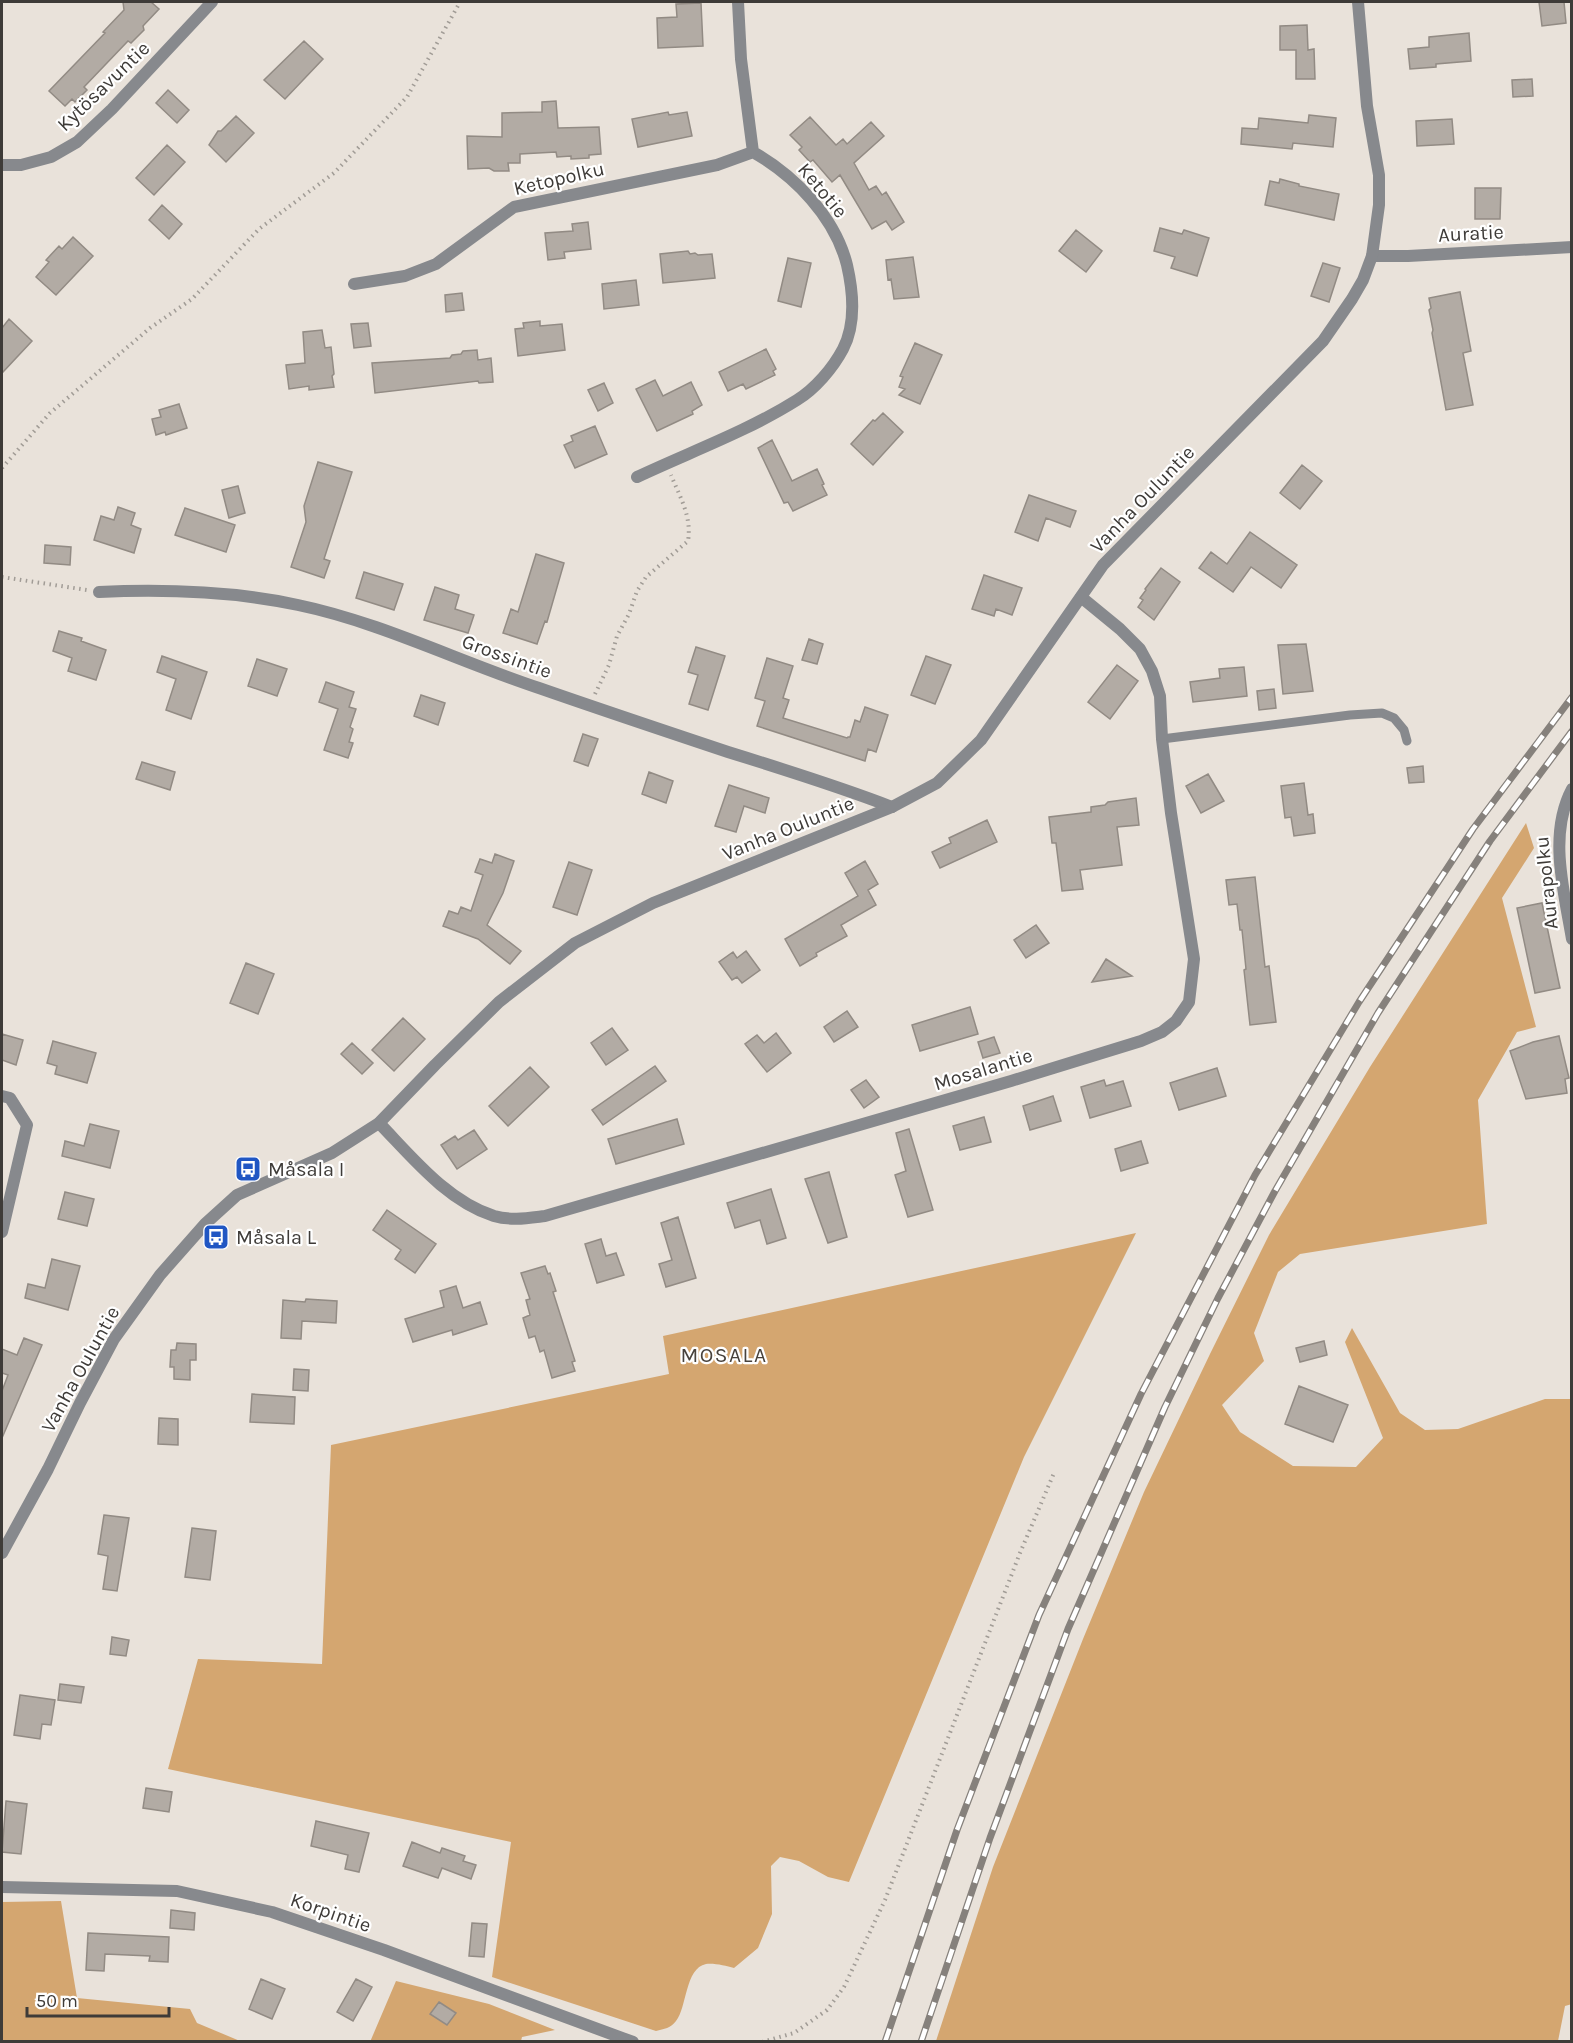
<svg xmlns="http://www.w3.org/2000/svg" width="1573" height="2043" font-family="Karla,sans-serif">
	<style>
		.green { fill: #d4a670 }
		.building { fill: #b2aba4; stroke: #928b84; stroke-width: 1.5 }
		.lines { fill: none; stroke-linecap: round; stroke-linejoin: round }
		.path { stroke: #a19c96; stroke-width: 4; stroke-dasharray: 1.5 4.5; stroke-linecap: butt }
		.service { stroke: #87898d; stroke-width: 9 }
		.minor { stroke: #87898d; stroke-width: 12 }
		.tertiary { stroke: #87898d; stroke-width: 12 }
		.rail-casing { stroke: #86817c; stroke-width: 7 }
		.rail { stroke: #fff; stroke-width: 4.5; stroke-dasharray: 14; stroke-linecap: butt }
		.labels { text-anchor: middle; stroke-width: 4.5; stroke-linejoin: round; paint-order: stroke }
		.street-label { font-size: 20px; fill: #3e3b38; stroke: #fff }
		.poi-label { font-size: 20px; fill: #3e3b38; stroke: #fff; text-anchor: start }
		.neighbourhood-label { font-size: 21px; letter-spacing: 1.5px; fill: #48423c; stroke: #fff }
	</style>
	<rect width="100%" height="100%" fill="#e9e2da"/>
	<path class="green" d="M1526 823 1534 848 1502 898 1536 1027 1517 1032 1478 1100 1487 1224 1300 1254 1278 1272 1254 1333 1264 1361 1222 1405 1240 1432 1293 1466 1356 1467 1383 1438 1345 1342 1352 1328 1400 1413 1425 1430 1458 1429 1545 1399H1571L1572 2004 1565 2006 1558 2041H936L993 1867 1083 1639 1144 1492 1210 1354 1269 1235 1370 1067Z
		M1136 1233 1024 1457 849 1882 828 1877 799 1861 780 1857 771 1866 772 1914 758 1948 734 1968C726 1966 715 1963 706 1964 685 1968 687 2008 676 2021 671 2028 664 2029 656 2031L492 1977 511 1842 168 1769 198 1659 322 1664 331 1445 669 1374 663 1336Z
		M61 1901 77 1998 190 2009 197 2023 240 2041H2V1902Z
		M396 1981 489 2004 555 2030 522 2037 521 2041 370 2042Z"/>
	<path class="building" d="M123 2H151L159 9 143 26 144 30 131 43 128 41 84 87 87 90 75 102 72 99 65 106 49 91 105 33 103 32 124 10Z
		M1539 2H1564L1566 23 1542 26Z
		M701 3 703 46 658 48 657 18 677 17 676 4Z
		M1307 25 1308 50 1314 49 1315 79H1296V50H1280V26Z
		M1469 33 1471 61 1436 64V67L1410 69 1408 49 1429 47V37Z
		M304 41 323 59 285 99 264 80Z
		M1532 79 1533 96 1513 97 1512 80Z
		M168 90 189 110 177 123 156 103Z
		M556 101 558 128 599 127 601 154 589 155V158L571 159V156L557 157 556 152 520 154V163H508L509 171H494L489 168 468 169 467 136 502 137V113L542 112V102Z
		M668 112 669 115 687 112 692 136 638 147 632 119Z
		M1309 115 1336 118 1333 147 1293 143 1292 149 1241 144 1242 128 1258 129 1259 118 1308 123Z
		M236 116 254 133 226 162 209 145 218 131H221Z
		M810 117 836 145 843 139 847 144 871 122 884 136 854 163 869 190 876 186 882 195 886 192 904 222 892 230 886 221 872 229 840 175 832 182 813 160 810 162 799 150 802 147 790 135Z
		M1452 119 1454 144 1417 146 1416 121Z
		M167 145 185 162 154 195 136 178Z
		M1280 179 1299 184V186L1339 194 1334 220 1265 205 1270 181 1279 183Z
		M1475 188H1501L1500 219H1475Z
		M162 205 182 224 169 239 149 220Z
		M588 222 591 249 564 252 565 258 548 260 545 233 573 231 572 224Z
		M1160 228 1182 234 1184 230 1209 238 1197 276 1171 268 1175 257 1154 251Z
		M1076 230 1102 251 1086 272 1059 251Z
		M73 237 93 256 56 295 36 277 49 262 46 260 59 246 62 249Z
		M688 251 690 254 695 253 698 255 712 254 715 278 663 283 660 254Z
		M913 257 919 297 894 299 891 279 888 280 886 260Z
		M788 258 811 263 801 307 778 301Z
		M1323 263 1340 268 1329 302 1311 296Z
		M636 280 639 305 604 309 602 284Z
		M1460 292 1471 351 1463 353 1473 405 1446 410 1432 333 1433 330 1429 310 1431 308 1429 298Z
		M462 293 464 310 446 312 445 295Z
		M9 319 32 341 2 373V328Z
		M540 321V326L562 324 565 350 518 356 515 329 524 328 523 323Z
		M368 323 371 346 354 348 351 324Z
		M322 330 325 348 331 347 334 374 332 376 334 387 309 390V386L289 389 286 365 305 363 303 332Z
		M915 343 942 355 920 404 899 395 905 389 899 387 903 377 900 376Z
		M766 349 776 369 773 371 775 375 746 389 743 384 728 391 719 372Z
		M477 350 478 360 491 358 493 382 479 383 478 381 375 393 372 363 450 358 452 355 461 354 463 351Z
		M655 380 663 396 691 382 702 405 692 411 693 414 657 431 636 389Z
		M604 383 613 403 598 411 588 390Z
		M179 404 187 428 166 435 165 432 156 435 152 419 161 417 159 410Z
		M883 413 903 432 873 465 851 444 873 420 875 421Z
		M595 426 607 454 575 468 564 445 573 441 571 436Z
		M772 440 792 481 817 469 824 484 822 485 827 495 793 511 788 502 784 503 758 448Z
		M318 462 352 472 324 559 330 561 324 578 291 567 306 522 304 506Z
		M1302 465 1322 481 1300 509 1280 493Z
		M238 486 245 513 229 518 222 490Z
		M1029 495 1076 511 1070 527 1046 518 1038 541 1015 532Z
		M118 507 135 513 131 525 141 529 134 553 94 540 101 516 114 520Z
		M185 508 235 525 226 552 175 535Z
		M1250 532 1297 565 1281 588 1251 567 1233 592 1199 568 1211 552 1227 564Z
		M45 545 71 547 70 565 44 563Z
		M536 554 564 563 547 622 545 621 537 644 503 633 511 609 518 612Z
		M1161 568 1180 582 1154 620 1138 607 1143 600 1140 598 1146 590 1145 589Z
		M364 572 403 584 394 610 356 598Z
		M984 575 1022 588 1012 615 996 609 994 616 972 609Z
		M435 587 459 595 455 609 474 615 468 633 424 620Z
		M59 631 82 638 81 641 106 650 96 680 68 671 72 658 53 651Z
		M809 639 823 644 817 664 802 660Z
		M1306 644 1313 691 1283 694 1278 645Z
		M696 647 725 656 708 710 689 704 698 675 688 672Z
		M162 656 207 672 191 719 166 710 176 679 157 672Z
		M926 656 951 665 935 704 911 695Z
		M767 658 793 666 783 698 789 700 783 718 847 738 848 737H850L855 720 860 722 865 707 888 715 876 752 868 749 865 761 757 726 765 701 755 698Z
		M257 659 287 669 277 696 248 686Z
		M1117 665 1138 681 1110 719 1088 702Z
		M1244 667 1247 696 1193 702 1190 682 1220 678 1219 669Z
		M326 682 354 692 349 707 356 709 350 727 353 729 349 742 353 743 348 758 324 750 338 709 319 702Z
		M1274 689 1276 708 1259 710 1257 691Z
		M421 695 445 703 438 725 414 716Z
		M583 734 598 739 588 766 574 761Z
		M142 762 175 772 170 790 136 779Z
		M1423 766 1424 782 1409 783 1407 768Z
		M649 772 673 781 666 803 642 794Z
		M1208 774 1224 801 1201 813 1186 786Z
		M1304 783 1308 815 1313 814 1315 833 1294 836 1291 817 1285 818 1281 786Z
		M729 785 769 798 765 813 744 806 736 832 715 826Z
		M1136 798 1139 825 1117 827 1122 865 1080 870 1083 889 1062 891 1056 843H1052L1049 817 1091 812V807L1105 805 1108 802Z
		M987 820 997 842 940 868 932 852 951 843 949 838Z
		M495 854 514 861 503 893 487 925 521 951 510 964 478 939 443 926 449 911 458 914 461 907 471 911 483 875 475 872 480 859 492 863Z
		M865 861 878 884 868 890 876 905 841 925 847 936 816 953 817 956 800 966 785 939 858 896 845 873Z
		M569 862 592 870 577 915 553 907Z
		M1255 877 1265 967 1269 966 1276 1022 1250 1025 1244 970 1246 969 1242 930H1240L1237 904 1229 905 1226 880Z
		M1542 903 1560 988 1535 993 1517 908Z
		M1036 925 1049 943 1026 958 1014 940Z
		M746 951 760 970 742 983 737 977 732 980 719 962 733 952 737 958Z
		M1106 959 1132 976 1092 982Z
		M246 963 274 974 258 1014 230 1003Z
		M970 1007 978 1034 920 1051 912 1025Z
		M847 1011 858 1027 834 1042 824 1027Z
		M403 1018 425 1039 394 1071 372 1050Z
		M612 1028 628 1050 606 1065 591 1043Z
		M776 1033 791 1053 767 1072 745 1044 757 1035 764 1043Z
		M2 1034 23 1040 16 1065 2 1060Z
		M1559 1036 1569 1078 1565 1079 1567 1093 1526 1099 1510 1051 1533 1042Z
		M994 1037 1000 1053 983 1058 978 1042Z
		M53 1041 96 1053 87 1083 55 1074 57 1066 47 1063Z
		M352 1043 373 1063 362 1074 341 1054Z
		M655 1066 666 1081 603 1125 592 1110Z
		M530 1067 549 1087 508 1126 489 1106Z
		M1217 1068 1226 1096 1179 1110 1170 1083Z
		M866 1080 879 1097 864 1108 851 1090Z
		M1104 1080 1106 1086 1123 1081 1131 1106 1090 1118 1081 1087Z
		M1053 1096 1061 1121 1030 1130 1023 1106Z
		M984 1117 991 1142 960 1150 953 1126Z
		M677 1119 684 1144 616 1164 608 1139Z
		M90 1124 119 1131 110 1168 62 1156 65 1141 84 1146Z
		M909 1129 933 1210 908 1217 895 1175 906 1171 896 1133Z
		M474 1130 487 1149 457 1169 441 1145 455 1136 458 1140Z
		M1141 1141 1148 1163 1121 1171 1115 1149Z
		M829 1172 847 1237 828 1243 805 1179Z
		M771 1189 786 1238 767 1244 760 1220 735 1228 727 1203Z
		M65 1192 94 1199 87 1226 58 1219Z
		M387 1210 436 1244 415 1273 395 1259 401 1250 373 1230Z
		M678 1217 696 1278 666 1287 659 1264 672 1260 661 1223Z
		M601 1239 606 1256 616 1253 624 1275 597 1283 585 1244Z
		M52 1259 80 1266 68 1310 25 1298 28 1284 45 1288Z
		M545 1266 548 1274 550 1273 556 1291 553 1292 575 1361 572 1362 575 1371 552 1378 544 1350 540 1352 535 1336 529 1338 523 1318 530 1315 526 1300 530 1299 521 1273Z
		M456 1286 463 1308 480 1302 487 1324 453 1335 452 1330 413 1342 405 1319 444 1307 440 1291Z
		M306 1299 337 1301 336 1323 302 1321 301 1339 281 1338 283 1300 305 1302Z
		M24 1338 42 1345 2 1438V1391L8 1375 2 1373V1349L17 1355Z
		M1324 1341 1327 1355 1300 1362 1296 1348Z
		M177 1343 196 1344V1360H190V1380L174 1379V1367H170L171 1350H176Z
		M294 1369 309 1370 308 1391 293 1390Z
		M1299 1386 1348 1405 1333 1442 1285 1424Z
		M252 1394 295 1397 294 1424 250 1422Z
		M159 1418 178 1419V1445L158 1444Z
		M104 1515 129 1518 117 1591 103 1589 108 1556 98 1554Z
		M192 1528 216 1531 210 1580 185 1577Z
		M112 1637 129 1640 126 1656 110 1654Z
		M60 1684 84 1687 81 1703 58 1700Z
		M20 1695 55 1700 51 1725 42 1724 40 1739 14 1735Z
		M146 1788 172 1792 169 1812 143 1808Z
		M6 1801 27 1804 21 1854 2 1852Z
		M316 1821 369 1833 359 1872 345 1869 348 1855 311 1846Z
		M412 1842 440 1853 442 1848 465 1856 463 1861 476 1865 471 1879 442 1868 438 1878 403 1866Z
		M171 1910 195 1913 194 1930 170 1928Z
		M472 1923 487 1924 484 1957 469 1956Z
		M88 1933 169 1937 168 1962 149 1961 150 1956 105 1954 104 1971 86 1970Z
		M261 1979 285 1989 272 2019 249 2009Z
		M356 1979 372 1987 353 2021 337 2012Z
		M439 2002 456 2013 447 2025 430 2014Z"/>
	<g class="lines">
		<path class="path" d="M2 468 50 413 150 328 192 299 259 229 334 173 407 97 460 2
			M2 577 87 590
			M595 694 609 665 617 636 629 614 637 591 646 577 688 541C692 517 680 497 671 475
			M762 2042 794 2033 827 2010 844 1987 885 1900 1020 1553 1054 1473"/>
		<path class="service" d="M1162 739 1350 715 1382 713 1394 718 1404 730 1407 741"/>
		<path class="minor" d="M2 165H21L51 157 77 142 112 109 212 2
			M1372 256H1408L1572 247
			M354 284 405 276 436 264 514 207 717 165 753 152
			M637 477C690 452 748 431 797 400 815 389 833 368 843 349 856 324 853 291 847 265 835 217 795 176 753 152L741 59 738 2
			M99 592C166 589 233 591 298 605 380 622 460 662 539 688 602 710 665 731 728 752 783 769 838 786 892 807
			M1572 789C1548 834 1564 891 1572 939
			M2 1096 10 1098 27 1125 2 1232
			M379 1123C412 1157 447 1201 494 1216 511 1221 528 1218 545 1216L1011 1081 1141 1041 1162 1032 1176 1021 1189 1002 1194 959 1171 813 1162 739 1160 696 1152 671 1140 649 1120 629 1081 597"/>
		<path class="tertiary" d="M2 1553 48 1469 80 1403 114 1339 160 1275 205 1224 237 1195 332 1153 379 1123 435 1065 499 1002 575 943 653 903 892 807 937 783 981 740 1103 565 1323 341 1352 299 1363 280 1372 256 1379 205V175L1367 106 1358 2
			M2 1887 177 1891 272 1912 384 1950 633 2042"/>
		<g class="rail-casing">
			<path id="rail" d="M885 2042 957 1830 1039 1615 1141 1394 1255 1175 1359 1002 1473 829 1572 697
				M921 2042 990 1838 1068 1629 1165 1407 1218 1298 1275 1191 1378 1013 1490 841 1572 731"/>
		</g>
		<use href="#rail" class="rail"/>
	</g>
	<defs>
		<g id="bus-square" transform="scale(1.35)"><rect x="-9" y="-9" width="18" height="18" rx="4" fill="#2056c3" stroke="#fff"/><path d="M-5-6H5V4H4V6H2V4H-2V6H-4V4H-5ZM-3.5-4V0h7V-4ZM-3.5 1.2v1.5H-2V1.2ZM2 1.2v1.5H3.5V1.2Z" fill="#fff"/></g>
	</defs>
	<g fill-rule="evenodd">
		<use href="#bus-square" x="248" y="1169"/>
		<use href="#bus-square" x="216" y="1237"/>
	</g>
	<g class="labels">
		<g class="street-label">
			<text transform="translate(103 86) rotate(-44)" y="7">Kytösavuntie</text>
			<text transform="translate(559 178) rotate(-13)" y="7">Ketopolku</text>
			<text transform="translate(823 190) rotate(50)" y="7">Ketotie</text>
			<text transform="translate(1471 233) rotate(-3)" y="7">Auratie</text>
			<text transform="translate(1142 499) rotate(-46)" y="7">Vanha Ouluntie</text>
			<text transform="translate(507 656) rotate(20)" y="7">Grossintie</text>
			<text transform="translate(788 828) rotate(-22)" y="7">Vanha Ouluntie</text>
			<text transform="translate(1546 883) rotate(-96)" y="7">Aurapolku</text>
			<text transform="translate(983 1069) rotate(-17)" y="7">Mosalantie</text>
			<text transform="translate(80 1369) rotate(-61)" y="7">Vanha Ouluntie</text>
			<text transform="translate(331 1912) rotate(19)" y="7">Korpintie</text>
		</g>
		<g class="poi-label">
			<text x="268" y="1176">Måsala I</text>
			<text x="236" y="1244">Måsala L</text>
		</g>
		<g class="neighbourhood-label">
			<text x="724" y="1362">MOSALA</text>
		</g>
	</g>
	<rect width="1573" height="2043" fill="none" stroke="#3e3b38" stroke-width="6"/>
	<path d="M27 2007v9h142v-9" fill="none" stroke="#3e3b38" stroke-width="3"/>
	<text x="36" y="2007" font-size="18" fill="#3e3b38" stroke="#ffffff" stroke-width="4.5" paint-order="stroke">50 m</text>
</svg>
